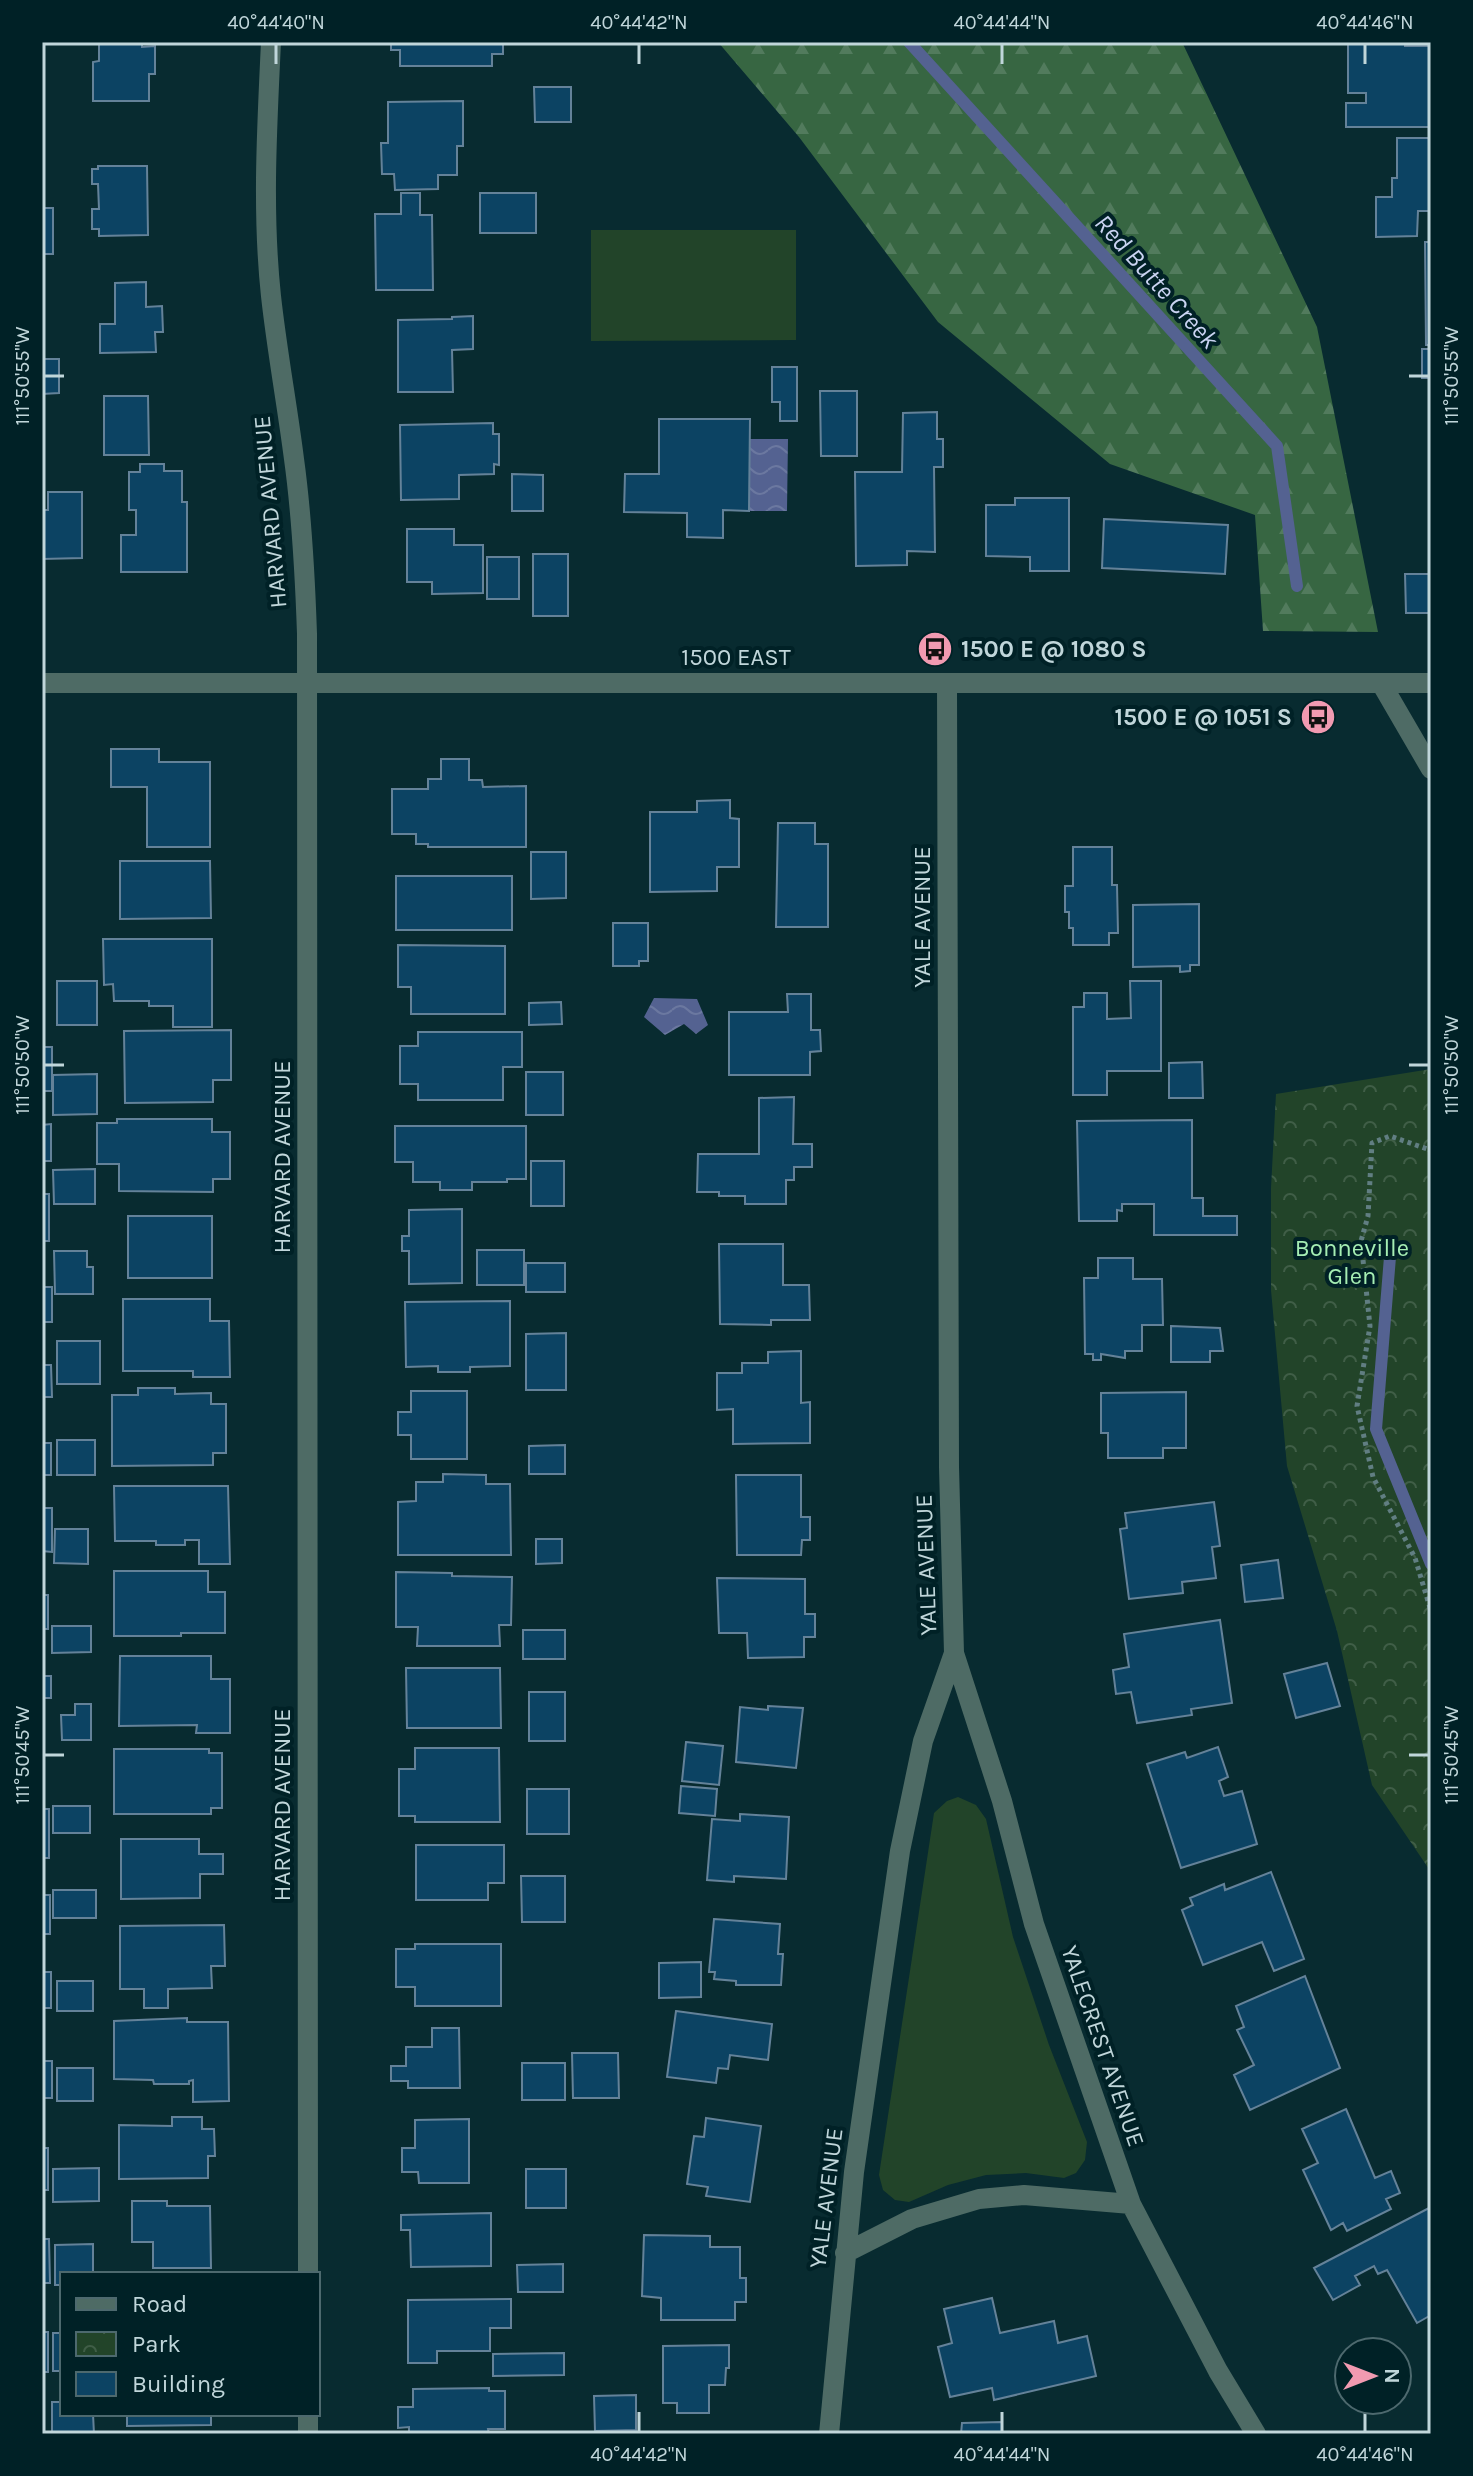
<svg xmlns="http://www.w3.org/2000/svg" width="1473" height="2476" font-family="Karla,sans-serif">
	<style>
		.grass { fill: #224429 }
		.forest { fill: url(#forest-firs) }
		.park { fill: url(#park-crowns) }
		.water { fill: url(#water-waves) }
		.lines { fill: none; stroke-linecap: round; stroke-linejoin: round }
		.stream { stroke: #546291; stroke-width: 12 }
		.building { fill: #0c4363; stroke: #648299; stroke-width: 2 }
		.path { stroke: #617e82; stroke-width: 5; stroke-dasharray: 4 4; stroke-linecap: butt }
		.minor { stroke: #4e6b65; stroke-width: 20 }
		.ticks { fill: none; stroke: #c0d6da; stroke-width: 3 }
		.labels { text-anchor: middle; stroke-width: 8; stroke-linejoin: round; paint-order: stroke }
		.street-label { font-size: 24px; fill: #c0d6da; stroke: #002126 }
		.poi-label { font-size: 24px; font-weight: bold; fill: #c0d6da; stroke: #002126; text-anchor: start }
		.park-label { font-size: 24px; fill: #a5eeb3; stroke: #002126 }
		.water-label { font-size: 26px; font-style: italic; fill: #cad4f2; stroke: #002126 }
		.neatline { fill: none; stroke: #c0d6da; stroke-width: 3 }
		.ticks-label { font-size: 20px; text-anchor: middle; fill: #c0d6da }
	</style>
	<defs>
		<pattern id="forest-firs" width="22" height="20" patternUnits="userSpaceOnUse" patternTransform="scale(2)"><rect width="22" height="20" fill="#376642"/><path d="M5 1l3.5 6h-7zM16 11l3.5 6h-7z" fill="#527b5d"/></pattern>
		<pattern id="park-crowns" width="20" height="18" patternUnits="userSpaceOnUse" patternTransform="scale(2)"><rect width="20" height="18" fill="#224429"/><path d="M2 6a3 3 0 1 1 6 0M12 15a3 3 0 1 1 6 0" fill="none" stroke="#405e47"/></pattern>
		<pattern id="water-waves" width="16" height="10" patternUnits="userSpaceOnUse" patternTransform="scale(2)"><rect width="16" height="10" fill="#546291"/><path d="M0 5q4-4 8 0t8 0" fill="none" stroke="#6b78a0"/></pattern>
	</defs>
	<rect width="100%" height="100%" fill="#082b30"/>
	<path class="grass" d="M591 230H796V340L591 341Z
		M958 1797 976 1805 986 1819 1013 1937 1049 2045 1087 2142 1085 2160 1076 2173 1064 2178 1026 2173 986 2175 948 2185 909 2202 895 2200 883 2190 879 2175 934 1813 947 1801Z"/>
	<path class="forest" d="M718 42H1182L1317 327 1378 632 1263 631 1255 515 1110 464 938 322 799 137Z"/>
	<path class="park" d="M1431 1069V1872L1372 1785 1337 1631 1287 1466 1271 1290V1188L1276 1094Z"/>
	<path class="water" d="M750 439H788L787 511H749Z
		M654 998 697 999 708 1025 696 1034 684 1024 665 1035 644 1017Z"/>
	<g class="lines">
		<path class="stream" d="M909 42 1277 446 1297 586
			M1390 1257 1376 1429 1431 1564"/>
	</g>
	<path class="building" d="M99 42H142V47L155 46V74H149V101H93V62L99 61Z
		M391 42H503V54H492V66H400V50H391Z
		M1348 42H1405V46H1431V127H1346V103H1366V93H1348Z
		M534 87H571V122H535Z
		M463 101V146H457V175H438V189L395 190 394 174H382L381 143H388V102Z
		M1397 138H1431V211H1418L1417 236 1376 237V197H1392V178H1397Z
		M98 166H147L148 235 99 236V229H92V209H99L98 184H92V169H98Z
		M401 193H420V215H432L433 290H376L375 214H401Z
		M480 193H536V233H480Z
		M42 208H53V254H42Z
		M1425 242H1431V345H1426Z
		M146 282V307L162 306 163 332H155L156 352 100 353V324H115V283Z
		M473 316V349L452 350 453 392H398V320L452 319V317Z
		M1422 349H1431V378H1422Z
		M42 359H59V393L42 394Z
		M772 367H797V421H780V402H772Z
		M820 391H857V456H821Z
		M104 396H148L149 455H104Z
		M937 412V439H943V467H934L935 552 907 551V565L856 566 855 472H902L903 413Z
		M659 419H750L749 511 723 510V538L687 537V513L624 512 625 474H659Z
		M493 423V434H499V465L494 464V474L459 475V499L401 500 400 425Z
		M140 464H164V471H182V502H187V572H121V535H136V510H129V472H140Z
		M512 474 543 475V511H512Z
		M48 492H82V558L42 559V510H48Z
		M1015 498H1069V571H1030V557L986 556V505H1015Z
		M1104 519 1228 525 1225 574 1102 568Z
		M407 529H454V545H483V593L432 594V582H407Z
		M533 554H568V616H533Z
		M487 557H519V599H487Z
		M1405 574H1431V613H1406Z
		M111 749H159V762H210V847H147V787H111Z
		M441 759H469V780H482L483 787 526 786V847H428V844H416V834H392V789H428V779H441Z
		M730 800V818L739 819V867H717V891L650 892V812H697V801Z
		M778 823H815V844H828V927H776Z
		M1073 847H1112V885H1117L1118 933H1109V945H1073V928H1069V912H1065V886H1073Z
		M531 852H566V898L531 899Z
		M120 861H210L211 918 120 919Z
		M396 876H512V930H396Z
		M1199 904V965H1190V971L1180 972V966L1133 967V905Z
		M613 923H648V961H639V966H613Z
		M103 939H212V1027H173V1006H149V1001H114L113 984 104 985Z
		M398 945 505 946V1014H411V987H398Z
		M57 981H97V1025H57Z
		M1130 981H1161V1071H1107V1095H1073V1007H1084V993H1107V1019L1131 1018Z
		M787 994H811V1030H820L821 1051 810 1052V1075H729V1012H788Z
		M561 1002 562 1024 529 1025V1003Z
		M231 1030V1080H213V1102L125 1103 124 1031Z
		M418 1032H522V1067H503V1100H418V1084H400V1046H418Z
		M42 1047H52V1091H42Z
		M1202 1062 1203 1098H1169V1063Z
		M526 1072H563V1115H526Z
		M97 1074V1114L53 1115V1075Z
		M794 1097 793 1144H812V1167H794V1180H786V1204H745V1196H719V1192H697L698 1154H759V1098Z
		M117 1119H212V1132H230V1179H213V1192L119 1191V1164H97V1123H117Z
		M1192 1120V1198H1203V1216H1237V1235H1154V1204H1122V1211L1117 1210V1221H1079L1077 1121Z
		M51 1124V1161H42V1125Z
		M395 1126H526V1179H507V1182H472V1190H440V1182H413V1162H395Z
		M531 1161H564V1206H531Z
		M95 1169V1204H54L53 1170Z
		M42 1194H49V1241H42Z
		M462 1209V1283L409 1284V1251H402V1236H409V1210Z
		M128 1216H212V1278H128Z
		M719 1244H783V1285H809L810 1320H771V1325L720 1324Z
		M477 1250H524V1285H477Z
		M54 1251H87V1267H93V1294H55Z
		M1098 1258H1133V1279H1162L1163 1325H1142V1351H1125V1358L1101 1354V1360H1093V1354H1085L1084 1278H1098Z
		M526 1263H565V1292H526Z
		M42 1287H52V1322H42Z
		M123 1299H210V1321H229L230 1377H193V1371H123Z
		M510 1301V1366L470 1367V1372H438V1366L406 1367 405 1302Z
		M1171 1326 1220 1328 1223 1351H1210V1362H1171Z
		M566 1333V1390H526V1334Z
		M57 1341H100V1384H57Z
		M801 1351V1403L810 1402V1443L733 1444V1409L717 1410V1373H742V1363H768V1352Z
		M42 1365H51L52 1397H42Z
		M138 1388H175V1394L211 1393V1404H226V1453H213V1465L112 1466V1395H138Z
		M411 1391H467V1459H411V1435H398V1412H411Z
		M1186 1392V1448H1163V1458H1108V1433H1101V1393Z
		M57 1440H95V1475H57Z
		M42 1443H51V1475H42Z
		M565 1445V1474H529V1446Z
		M443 1474 486 1475V1484H510L511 1555H398V1502L416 1501V1482H443Z
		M736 1475H801V1517H810V1540H802L801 1555H737Z
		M114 1486H228L230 1564H199V1540H185V1545H156V1541H115Z
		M1214 1502 1220 1546 1212 1547 1216 1578 1182 1582 1183 1593 1129 1599 1120 1529 1127 1528 1125 1513Z
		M42 1508H52V1552L42 1551Z
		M55 1529H88V1564L54 1563Z
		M536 1539H562V1563L536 1564Z
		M1278 1560 1283 1598 1245 1602 1241 1565Z
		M114 1571H208V1592H225V1633H181V1636H114Z
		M396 1572 452 1573V1576L512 1577 511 1625H499L500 1646H417L418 1627H396Z
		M717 1578 805 1579V1614H815V1637H804V1657L748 1658 747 1633H719Z
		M42 1595H48V1629H42Z
		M1220 1620 1232 1703 1191 1709 1192 1715 1137 1723 1131 1692 1116 1694 1113 1670 1129 1667 1124 1634Z
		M52 1626H91V1652L52 1653Z
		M523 1630H565V1659H523Z
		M120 1656H211V1679H230V1733H196L197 1725 119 1726Z
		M1327 1663 1340 1706 1296 1718 1284 1674Z
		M406 1668H500L501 1728H407Z
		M42 1676H51V1698H42Z
		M529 1692H565V1741H529Z
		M75 1704H91V1740H62L61 1715H75Z
		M768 1706 803 1708 796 1768 736 1762 740 1707 768 1710Z
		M686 1742 723 1746 719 1785 682 1781Z
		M1218 1747 1228 1777 1219 1781 1224 1796 1242 1791 1257 1844 1181 1868 1147 1764 1185 1752 1187 1758Z
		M415 1748H499L500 1822H415V1816H399V1769H415Z
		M114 1749H209V1753H222V1808H211V1814H114Z
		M681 1786 717 1789 715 1816 679 1813Z
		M527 1789H569V1834H527Z
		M53 1806H90V1833H53Z
		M42 1809H49V1858H42Z
		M740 1814 789 1817 786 1879 734 1876V1882L707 1880 712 1819 740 1821Z
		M121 1839H199V1854H223V1874H200V1898L121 1899Z
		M416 1845H504V1883H488V1900H416Z
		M1271 1872 1304 1959 1274 1971 1262 1942 1203 1965 1182 1910 1193 1905 1190 1898 1224 1884 1225 1890Z
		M521 1876H565V1922H522Z
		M53 1890H96V1918H53Z
		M42 1895H50V1934H42Z
		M714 1919 780 1924 778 1954H783L781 1985H736V1981L714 1979 715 1972H709Z
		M224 1925 225 1966H211L212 1988 168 1989V2008H144V1989H120V1926Z
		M415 1944H501V2006H415V1987H396V1949H415Z
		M701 1962V1997L659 1998V1963Z
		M42 1972H51V2008H42Z
		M1305 1976 1340 2068 1250 2110 1234 2075 1254 2065 1237 2030 1244 2027 1236 2006Z
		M57 1981H93V2011H57Z
		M676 2011 772 2024 768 2060 730 2055 728 2069 718 2068 716 2083 667 2077Z
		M187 2018V2022H228L229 2101 193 2102V2080L189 2081V2084H154L153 2080 114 2079V2021Z
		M432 2028H459L460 2088H408V2081H391V2066H406V2047H432Z
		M572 2053H618L619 2098H573Z
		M42 2061H52V2098H42Z
		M522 2063H565V2100H522Z
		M57 2068H93V2101H57Z
		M1346 2109 1375 2178 1391 2171 1400 2193 1386 2199 1391 2209 1347 2231 1343 2223 1331 2230 1303 2170 1318 2163 1302 2129Z
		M172 2117H202V2129H214L215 2156H208V2178L119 2179V2125L172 2126Z
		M706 2118 761 2126 750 2202 706 2196 708 2187 687 2184 694 2136 704 2137Z
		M469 2119V2183H419L418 2172H402V2148H415V2120Z
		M42 2148H48V2190H42Z
		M99 2168V2201L53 2202V2169Z
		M526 2169H566V2208H526Z
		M132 2201H167V2206H210L211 2268H153V2242H132Z
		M1431 2207V2315L1417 2323 1387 2270 1378 2274 1374 2266 1355 2276 1360 2285 1333 2300 1314 2268Z
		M491 2213V2266L411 2267 410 2230H401V2215Z
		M644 2235 710 2236V2247H740V2278H746V2302H735V2320H661V2298L642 2296Z
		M42 2239H49L50 2283H42Z
		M93 2244V2274H62V2285H55V2245Z
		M563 2264V2292H518L517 2265Z
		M992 2298 1000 2333 1054 2321 1058 2343 1087 2336 1096 2376 994 2400 992 2388 950 2397 938 2347 952 2343 944 2309Z
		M511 2299V2328H490V2351H437V2363H408V2300Z
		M42 2332H48V2372H42Z
		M53 2333H62V2371H53Z
		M729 2345V2368H726L725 2385H709V2413H677V2403H663V2346Z
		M564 2353V2375L493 2376V2354Z
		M489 2388V2391H505V2429H488L489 2434H409V2427L398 2428V2407H413V2389Z
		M636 2395V2430L595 2431 594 2396Z
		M52 2402H62V2414H93L94 2434H52Z
		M127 2414H211V2425L127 2426Z
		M1002 2422V2434H961L962 2423Z
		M588 2432H625V2434H588Z"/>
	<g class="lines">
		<path class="path" d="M1431 1154 1430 1150 1390 1136 1372 1143 1368 1216 1361 1241 1370 1326 1357 1406 1373 1477 1415 1558 1431 1611
			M1431 1304V1309
			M1431 1497V1510"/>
		<path class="minor" d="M271 42C267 127 262 212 271 296 277 351 287 404 294 459 302 517 305 575 307 634L308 2274
			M42 683H1431
			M1381 683 1431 769
			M954 1653 1002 1801 1034 1924 1131 2204 1218 2371 1256 2434
			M845 2253 912 2219 979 2199 1024 2195 1131 2204
			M308 2414V2434
			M829 2434 854 2172 900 1851 923 1741 954 1653 949 1467 947 683"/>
	</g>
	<path class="ticks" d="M276 44V64M639 44V64M1002 44V64M1365 44V64M44 376H64M1409 376H1429M44 1065H64M1409 1065H1429M44 1755H64M1409 1755H1429M639 2412V2432M1002 2412V2432M1365 2412V2432"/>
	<defs>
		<g id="bus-disc" transform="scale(1.8)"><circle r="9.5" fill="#f19ab1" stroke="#002126"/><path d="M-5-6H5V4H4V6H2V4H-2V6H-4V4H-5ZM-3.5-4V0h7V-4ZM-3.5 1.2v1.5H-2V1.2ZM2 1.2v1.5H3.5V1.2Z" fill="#111"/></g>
	</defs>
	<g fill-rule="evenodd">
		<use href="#bus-disc" x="935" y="649"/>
		<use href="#bus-disc" x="1318" y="717"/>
	</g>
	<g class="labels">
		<g class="street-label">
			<text transform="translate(270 512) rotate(-95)" y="8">HARVARD AVENUE</text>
			<text x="736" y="665">1500 EAST</text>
			<text transform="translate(922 917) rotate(-90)" y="8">YALE AVENUE</text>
			<text transform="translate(282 1157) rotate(-90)" y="8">HARVARD AVENUE</text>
			<text transform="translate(926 1565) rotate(-92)" y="8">YALE AVENUE</text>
			<text transform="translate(282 1805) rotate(-90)" y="8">HARVARD AVENUE</text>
			<text transform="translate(1103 2046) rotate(71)" y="8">YALECREST AVENUE</text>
			<text transform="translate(826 2198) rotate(-83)" y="8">YALE AVENUE</text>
		</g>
		<g class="poi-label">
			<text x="961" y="657">1500 E @ 1080 S</text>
			<text x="1292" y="725" text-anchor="end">1500 E @ 1051 S</text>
		</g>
		<g class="park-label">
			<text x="1352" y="1256">Bonneville<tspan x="1352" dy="28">Glen</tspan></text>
		</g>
		<g class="water-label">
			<text transform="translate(1157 281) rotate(48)" y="9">Red Butte Creek</text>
		</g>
	</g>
	<rect width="1473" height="2476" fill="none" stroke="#002126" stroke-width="88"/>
	<rect x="60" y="2272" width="260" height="144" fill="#002126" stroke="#4d696e" stroke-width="2"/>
	<rect x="76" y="2298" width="40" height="12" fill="#4e6b65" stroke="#4d696e" stroke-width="2"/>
	<text x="132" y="2312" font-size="24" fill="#c0d6da">Road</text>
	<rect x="76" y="2332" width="40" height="24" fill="url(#park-crowns)" stroke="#4d696e" stroke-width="2"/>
	<text x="132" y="2352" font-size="24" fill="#c0d6da">Park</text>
	<rect x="76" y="2372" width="40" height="24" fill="#0c4363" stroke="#4d696e" stroke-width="2"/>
	<text x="132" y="2392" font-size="24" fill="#c0d6da">Building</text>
	<g transform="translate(1373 2376) rotate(90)"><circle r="38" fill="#002126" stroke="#4d696e" stroke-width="2"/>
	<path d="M0-6L14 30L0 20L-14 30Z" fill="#f19ab1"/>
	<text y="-12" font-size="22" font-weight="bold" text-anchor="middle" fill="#c0d6da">N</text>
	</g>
	<rect x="44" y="44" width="1385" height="2388" class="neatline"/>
	<g class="ticks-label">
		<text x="276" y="29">40°44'40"N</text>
		<text x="639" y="29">40°44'42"N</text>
		<text x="1002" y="29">40°44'44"N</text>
		<text x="1365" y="29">40°44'46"N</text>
		<text transform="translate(1451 376) rotate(-90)" y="7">111°50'55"W</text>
		<text transform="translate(22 376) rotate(-90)" y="7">111°50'55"W</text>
		<text transform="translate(1451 1065) rotate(-90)" y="7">111°50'50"W</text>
		<text transform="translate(22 1065) rotate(-90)" y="7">111°50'50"W</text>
		<text transform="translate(22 1755) rotate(-90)" y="7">111°50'45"W</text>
		<text transform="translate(1451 1755) rotate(-90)" y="7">111°50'45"W</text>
		<text x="639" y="2461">40°44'42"N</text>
		<text x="1002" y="2461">40°44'44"N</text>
		<text x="1365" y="2461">40°44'46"N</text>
	</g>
</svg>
